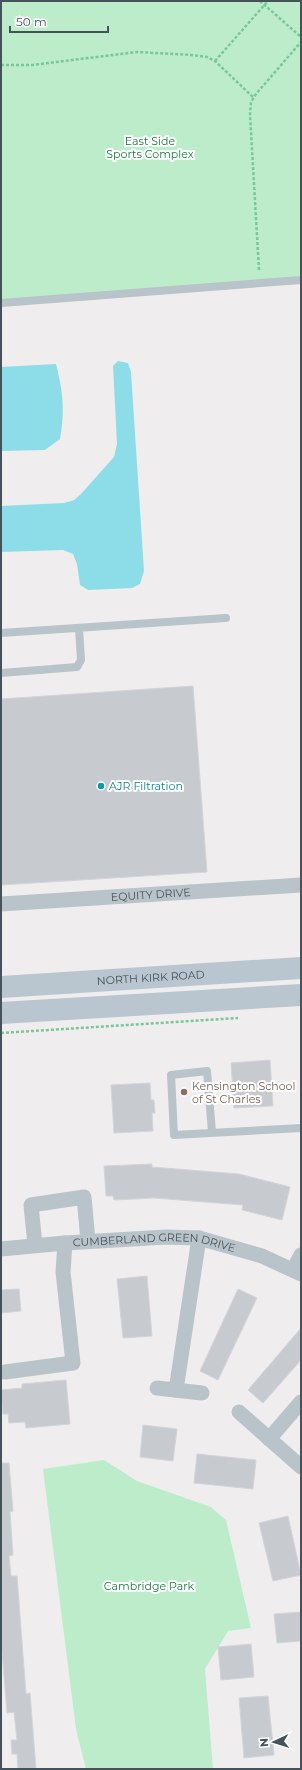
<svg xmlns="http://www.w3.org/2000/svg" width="302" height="1770" font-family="Montserrat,sans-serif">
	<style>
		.green { fill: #bdeccb }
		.water { fill: #8cdde7 }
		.building { fill: #c7cbd0; stroke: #d2d4d9 }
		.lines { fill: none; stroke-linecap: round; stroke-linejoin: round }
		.path { stroke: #77c898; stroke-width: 2.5; stroke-dasharray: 3 2; stroke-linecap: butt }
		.lane { stroke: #b9c3ca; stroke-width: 8 }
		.street { stroke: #b9c3ca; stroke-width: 15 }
		.secondary { stroke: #bac6cf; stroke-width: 22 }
		.culture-dot { fill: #0f9aa8; stroke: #fff; stroke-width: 1.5 }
		.education-dot { fill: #8d6e63; stroke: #fff; stroke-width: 1.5 }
		.labels { text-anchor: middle; stroke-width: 4; stroke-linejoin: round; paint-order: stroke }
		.park-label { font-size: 11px; fill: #1b7740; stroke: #fff }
		.culture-label { font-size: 11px; fill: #0d838f; stroke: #fff; text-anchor: start }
		.street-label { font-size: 11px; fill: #46525a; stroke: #fff }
		.education-label { font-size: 11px; fill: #785e54; stroke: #fff; text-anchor: start }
	</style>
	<rect width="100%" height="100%" fill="#f0edee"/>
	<path class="green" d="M1 1H301V283L1 306Z
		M104 1460 137 1481 211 1507 226 1520 251 1628 228 1631 205 1669 213 1769H86L76 1729 43 1469Z"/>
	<path class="water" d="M118 361 128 363 131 372 144 571 140 584 132 588 88 590 80 585 77 564 73 554 63 550 1 552V506L64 503 74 500 81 494 114 457 117 444 113 366Z
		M56 364C63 392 65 410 60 439L45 450 1 451V367Z"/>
	<path class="building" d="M193 686 207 872 1 885V699Z
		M270 1060 273 1106 234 1108 231 1063Z
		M150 1083 151 1100H154L155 1113H152L153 1131 114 1133 111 1085Z
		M152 1164V1167L239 1174 290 1187 282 1220 242 1210 243 1205 154 1198 114 1200 113 1196H106L104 1166Z
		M147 1276 152 1336 123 1338 117 1279Z
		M19 1289 21 1311 1 1313V1290Z
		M238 1289 257 1298 218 1380 200 1371Z
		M301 1328V1360L263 1403 248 1390Z
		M66 1380 70 1424 26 1428 25 1422 9 1423 8 1414H3L1 1390 22 1388V1384Z
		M143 1425 177 1429 173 1461 140 1457Z
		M197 1454 256 1460 253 1489 194 1483Z
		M1 1463H9L13 1511 10 1512 13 1555 9 1556 11 1576H17L26 1694 30 1693 36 1769H18L17 1754H12L11 1740H17L14 1712 7 1713 1 1639Z
		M288 1516 301 1575 273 1581 259 1523Z
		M301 1612V1641L277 1643 274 1614Z
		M251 1644 254 1677 221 1680 218 1647Z
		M268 1696 274 1755 244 1758 239 1698Z"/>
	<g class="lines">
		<path class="path" d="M260 1 301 37
			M215 61 268 1
			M1 65H32L137 52 192 55 207 57 215 61 254 98
			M259 270 250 115 251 102 256 94 301 42
			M1 1033 238 1018"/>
		<path class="lane" d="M1 303 301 280
			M1 633 226 618
			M1 673 77 667 81 660 79 628
			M212 1132 207 1071 171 1075 174 1135 301 1128"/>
		<g class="street">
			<path id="s1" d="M1 904 301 885"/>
			<path d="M35 1245 31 1205 84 1197 88 1241"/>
			<path id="s2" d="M1 1249 65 1243 166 1237 199 1238 262 1256 301 1274"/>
			<path d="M293 1270 301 1255"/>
			<path d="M5 1372 73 1363 63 1272 65 1243"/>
			<path d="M157 1388 202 1393"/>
			<path d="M176 1390 199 1238"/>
			<path d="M239 1412 301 1467"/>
			<path d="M269 1439 301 1402"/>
		</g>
		<g class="secondary">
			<path id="s3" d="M1 987 301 968"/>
			<path d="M1 1013 301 995"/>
		</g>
	</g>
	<circle class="culture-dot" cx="101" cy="786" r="4"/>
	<circle class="education-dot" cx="184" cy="1092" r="4"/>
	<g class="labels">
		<g class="park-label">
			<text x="150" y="145">East Side<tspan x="150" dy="13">Sports Complex</tspan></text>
			<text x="149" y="1590">Cambridge Park</text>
		</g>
		<g class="culture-label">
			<text x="109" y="790">AJR Filtration</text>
		</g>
		<g class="street-label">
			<text dy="4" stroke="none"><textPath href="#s1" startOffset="150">EQUITY DRIVE</textPath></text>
			<text dy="4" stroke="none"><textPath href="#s3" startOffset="150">NORTH KIRK ROAD</textPath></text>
			<text dy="4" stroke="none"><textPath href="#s2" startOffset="154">CUMBERLAND GREEN DRIVE</textPath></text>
		</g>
		<g class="education-label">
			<text x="192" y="1090">Kensington School<tspan x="192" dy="13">of St Charles</tspan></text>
		</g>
	</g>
	<rect width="302" height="1770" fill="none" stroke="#46525a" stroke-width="4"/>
	<g transform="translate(274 1742) rotate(266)" stroke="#ffffff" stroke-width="3" paint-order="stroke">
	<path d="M0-3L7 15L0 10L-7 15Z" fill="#46525a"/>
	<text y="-6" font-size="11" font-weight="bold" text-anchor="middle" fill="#46525a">N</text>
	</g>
	<path d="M10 26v6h98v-6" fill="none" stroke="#46525a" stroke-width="2"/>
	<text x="16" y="26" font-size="12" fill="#46525a" stroke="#ffffff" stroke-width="3" paint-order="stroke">50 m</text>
</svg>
